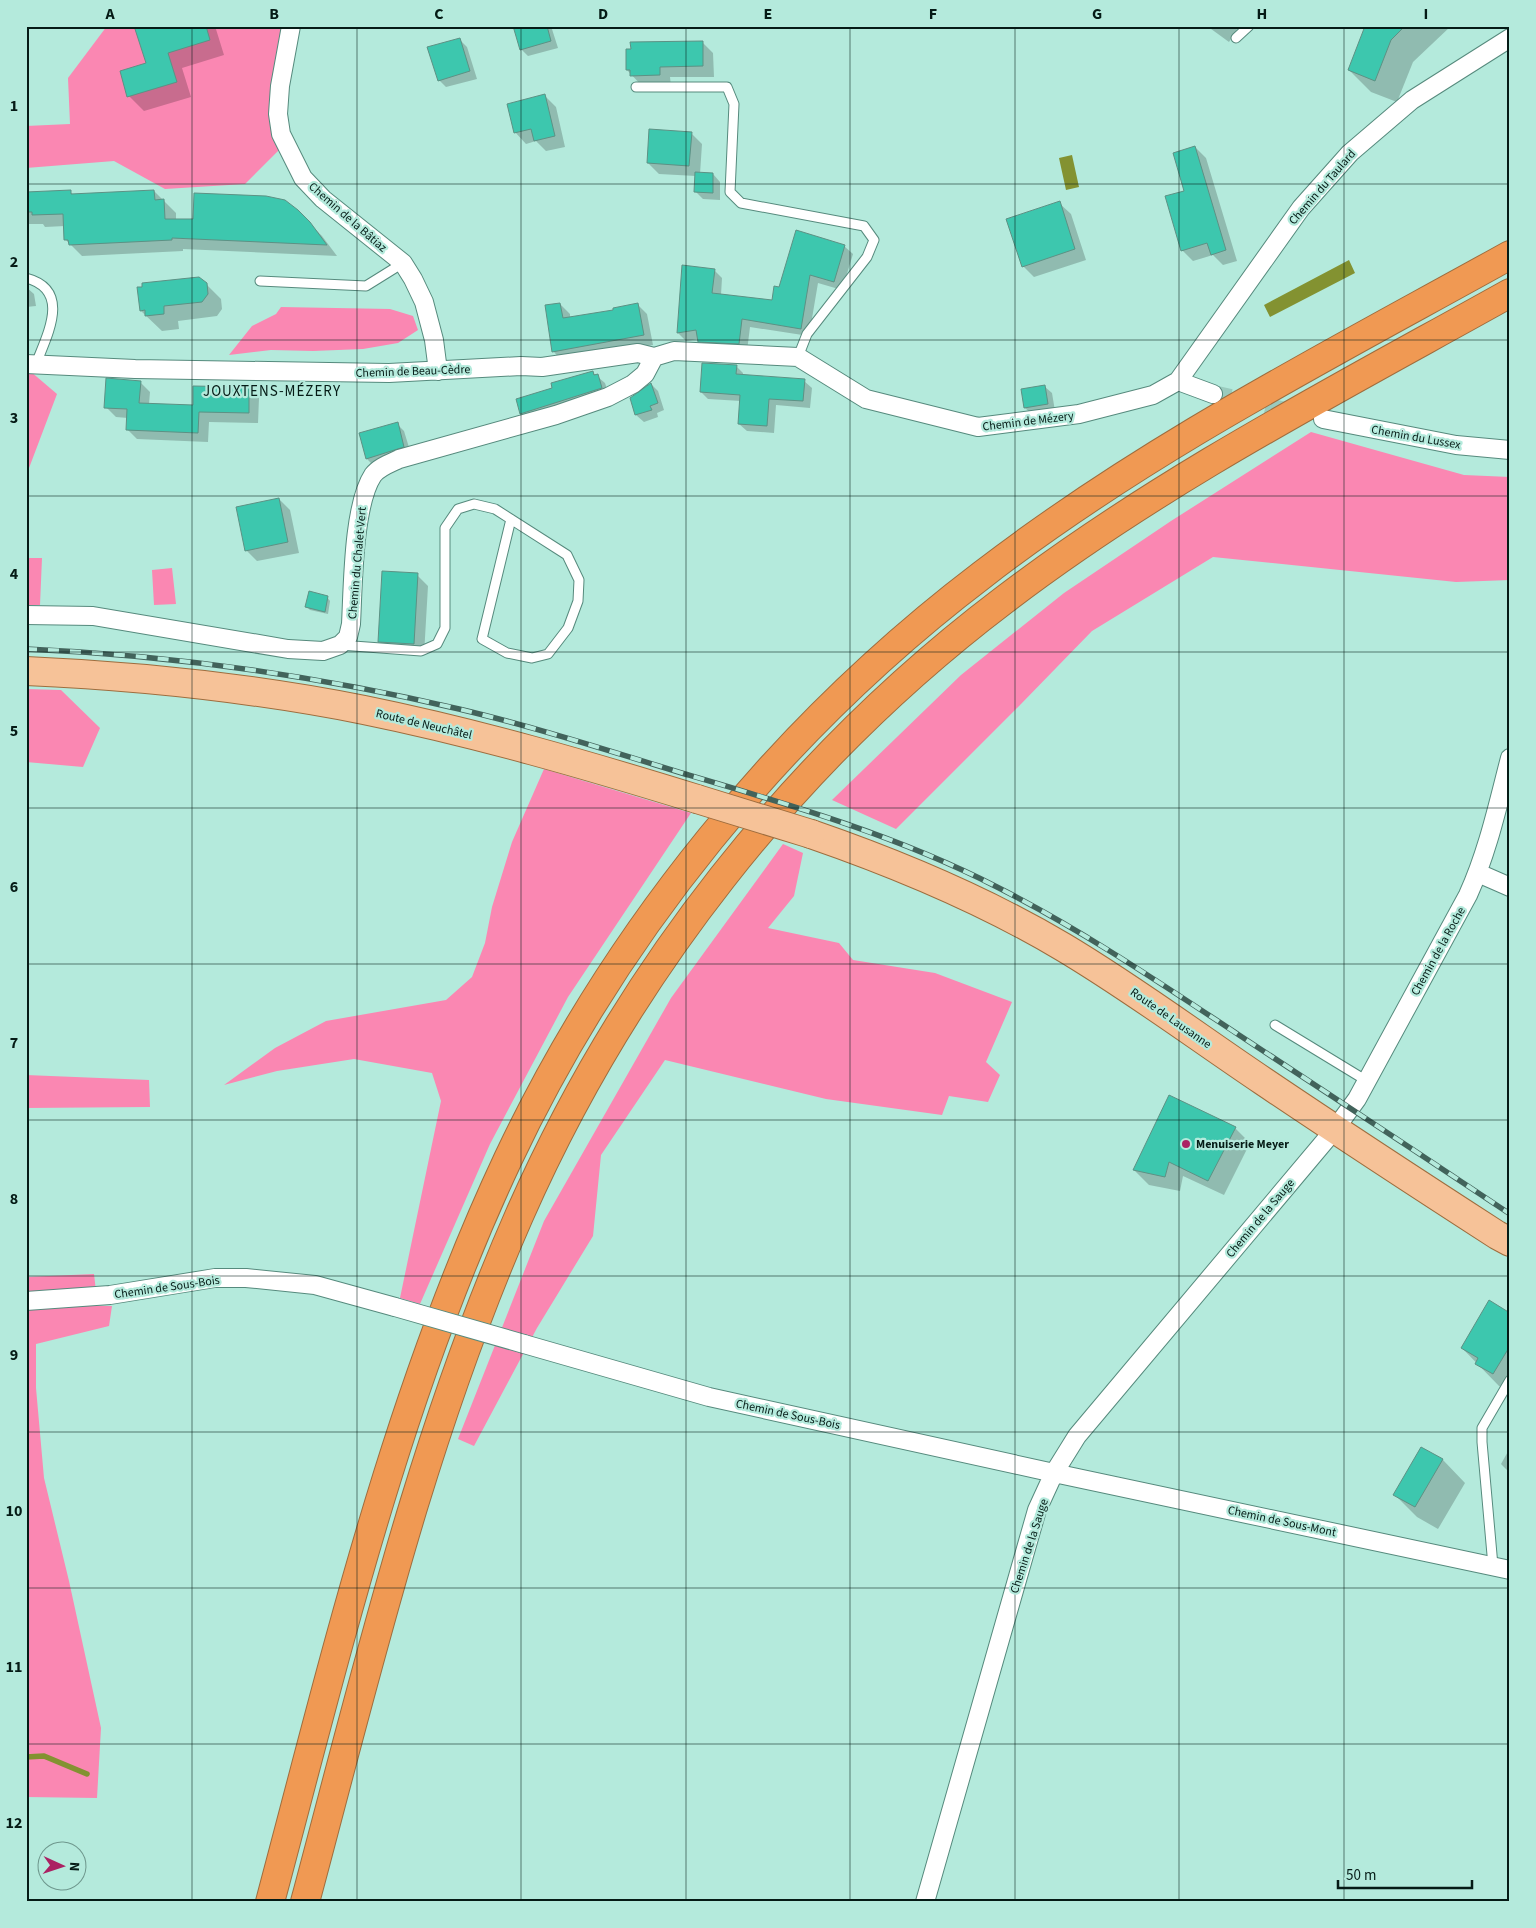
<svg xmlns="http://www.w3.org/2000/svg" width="1536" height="1928" font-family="'Source Sans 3',sans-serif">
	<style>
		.green { fill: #fa87b2 }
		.water { fill: #839231 }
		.shadow { fill: #0003 }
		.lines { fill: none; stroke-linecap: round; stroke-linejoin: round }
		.stream { stroke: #839231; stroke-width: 5.5 }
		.building { fill: #3dc7ae; stroke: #5d9184 }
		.street-tunnel { stroke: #9acbbe; stroke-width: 18; stroke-dasharray: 18 9; stroke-linecap: butt }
		.lane-casing { stroke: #568a7d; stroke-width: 11 }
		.street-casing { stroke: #568a7d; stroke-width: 20 }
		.primary-casing { stroke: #9e6d3e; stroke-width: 30 }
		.highway-casing { stroke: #9e6d3e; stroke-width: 30 }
		.lane { stroke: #fff; stroke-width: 9 }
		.street { stroke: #fff; stroke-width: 18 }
		.primary { stroke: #f6c298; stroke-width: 28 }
		.highway { stroke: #f09953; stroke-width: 28 }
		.rail-casing { stroke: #42635b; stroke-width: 5.5 }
		.rail { stroke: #b4eadc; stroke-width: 4; stroke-dasharray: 11; stroke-linecap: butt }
		.street-bridge-casing { stroke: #568a7d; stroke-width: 20; stroke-linecap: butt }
		.primary-bridge-casing { stroke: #9e6d3e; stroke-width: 30; stroke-linecap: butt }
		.street-bridge { stroke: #fff; stroke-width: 18 }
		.primary-bridge { stroke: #f6c298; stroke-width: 28 }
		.grid { fill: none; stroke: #051b16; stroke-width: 1; stroke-opacity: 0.55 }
		.poi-dot { fill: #ab2163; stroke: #b4eadc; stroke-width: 2 }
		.labels { text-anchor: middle; stroke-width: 4.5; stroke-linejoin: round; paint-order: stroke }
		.street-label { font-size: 12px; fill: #051b16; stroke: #b4eadc }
		.poi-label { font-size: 12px; font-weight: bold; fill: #051b16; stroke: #b4eadc; text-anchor: start }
		.quarter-label { font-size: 15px; letter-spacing: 1px; fill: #051b16; stroke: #b4eadc }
		.neatline { fill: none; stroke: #051b16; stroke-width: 2 }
		.grid-label { font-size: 16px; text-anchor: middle; font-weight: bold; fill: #051b16 }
	</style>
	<rect width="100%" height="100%" fill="#b4eadc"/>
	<path class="green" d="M107 26H298L278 151 245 184 165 189 114 161 26 168V126L70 124 68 78Z
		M281 307 390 309 413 316 418 330 398 343 363 349 313 351 271 350 229 355 252 326 276 314Z
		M26 371H30L57 394 26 476Z
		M1311 432 1464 475 1510 477V580L1456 582 1213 557 1092 631 1021 704 896 829 832 800 961 675 1064 593 1171 521Z
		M26 558H42L40 605H26Z
		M172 568 176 604 154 605 152 570Z
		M26 689 61 690 100 728 83 767 26 762Z
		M544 769 691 813 568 997 490 1144 420 1304 400 1298 441 1101 432 1073 354 1059 277 1071 224 1085 275 1048 326 1021 446 1000 472 977 485 943 492 907 512 842Z
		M783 844 803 853 794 896 768 928 839 943 853 960 935 973 1012 1002 986 1062 1000 1075 988 1102 949 1096 942 1115 826 1099 665 1060 601 1155 593 1236 537 1328 474 1446 458 1439 544 1221 671 998Z
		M26 1075 149 1080 150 1107 26 1108Z
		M94 1274 96 1291 41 1305 112 1306 109 1326 36 1344V1388L44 1478 69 1581 101 1728 97 1798 26 1797V1277Z"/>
	<path class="water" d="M1072 155 1079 187 1066 190 1059 158Z
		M1349 260 1355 273 1270 317 1264 305Z"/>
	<path class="shadow" d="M136 26H215L224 55 182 68 191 97 144 111 129 96 147 64Z
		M515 26H551L558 48 528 56 521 49Z
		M1207 26H1239L1229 42Z
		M1368 26H1451L1413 62 1397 102 1371 92 1349 70Z
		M460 40 467 47 477 79 446 87 439 80Z
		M702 42 713 53 714 77H670L671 86 643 87 627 70Z
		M545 96 556 107 565 147 546 151 536 141 526 144 515 132Z
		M691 133 702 144 700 174H713L720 182V200L703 199 696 192V176L659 174 648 163Z
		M1195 147 1206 158 1237 261 1223 265 1213 255 1193 261 1182 250 1186 191Z
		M154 191 176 213V220L297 211 322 236 337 256 183 249V251L82 256 65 239V226L45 227 43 224H26V193L70 192 74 195Z
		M1059 203 1071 214 1086 260 1034 277 1023 266Z
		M844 246 853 254 842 290 818 283 809 336 750 327 747 351 708 349 699 339 686 341 678 333 714 270 722 278 721 295 773 301 780 288Z
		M206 284 221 299 222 309 217 316 178 321 179 329 162 331 141 311Z
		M26 287 34 294 36 306 26 307Z
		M560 304 570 314V318L615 311 637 304 647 314 653 345 563 362 554 352 546 306Z
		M736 366 743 373V376L804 381 812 388 810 408 776 405 774 433 747 431 739 424 741 401 708 399 701 392Z
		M592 372 605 383 609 395 528 421 521 413 554 389Z
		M140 382 150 392 149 404 194 406 248 388 259 398 258 423 209 422 208 442 137 439 127 429 128 418 116 417 106 407Z
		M651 384 658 391 664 410 657 413 658 417 644 422 636 415 631 398Z
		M1044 386 1052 393 1055 411 1033 415 1025 408Z
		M397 424 404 431 411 454 374 466 367 459 360 434Z
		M279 499 290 510 299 553 257 561 246 550Z
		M417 575 428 586 424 655 390 652 379 641Z
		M327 597 330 601 328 614 310 610 307 607Z
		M1235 1128 1250 1143 1224 1195 1183 1176 1180 1191 1149 1185 1134 1170Z
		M1510 1309V1392L1499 1386 1462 1348 1508 1313Z
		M1422 1448 1443 1460 1465 1483 1438 1529 1417 1517 1395 1495Z
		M1510 1448V1473L1501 1464Z"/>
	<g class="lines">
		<path class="stream" d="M26 1757 44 1756 87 1774"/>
	</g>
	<path class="building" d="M134 26H206L210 40 168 53 177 82 127 97 120 71 146 63Z
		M513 26H547L551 41 520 50Z
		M1365 26H1405L1391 40 1375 81 1348 70Z
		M460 38 470 71 438 81 427 47Z
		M703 41V66L660 67V75L630 76V70H626V49H631L630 42Z
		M545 94 555 136 534 141 531 129 514 133 507 104Z
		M649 129 692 132 689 166 647 163Z
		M1195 146 1226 250 1211 255 1207 243 1181 251 1165 196 1184 191 1173 153Z
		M695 172 713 173V193L694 192Z
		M71 190V194L154 190 155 200 164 199 165 219H193L194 193 266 196 285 200 298 210 310 222 327 245 172 238V240L69 245 68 240H64L63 214 32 215V212H26V192Z
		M1060 201 1075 249 1022 267 1006 219Z
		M796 230 845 245 834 282 810 275 801 329 742 319 739 344 698 342 696 330 677 333 682 265 715 269 712 293 772 300 774 286 779 287Z
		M199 277 207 283 208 294 202 302 164 306V314L145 316V310L140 311 137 287H142V283Z
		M560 303 563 318 613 310V308L638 303 644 335 552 352 545 305Z
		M702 363 737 365 736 374 805 379 803 401 769 399 767 426 738 424 740 395 700 392Z
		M593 371 594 375 598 374 602 388 520 414 516 399 552 388 551 383Z
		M106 378 141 381 139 403 193 405V386L249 387V413L199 412 198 433 126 430 127 409 104 408Z
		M651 383 658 403 650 406 652 410 635 415 630 398Z
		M1045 385 1048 404 1024 408 1021 389Z
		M398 422 404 447 366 459 359 433Z
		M279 498 288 542 245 551 236 507Z
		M382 571 418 573 414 644 378 642Z
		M309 591 328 596 325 612 305 607Z
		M1169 1095 1236 1127 1208 1181 1169 1162 1165 1177 1133 1170Z
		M1489 1300 1510 1313V1346L1493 1374 1475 1364 1478 1358 1461 1348Z
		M1421 1447 1443 1459 1415 1507 1393 1495Z"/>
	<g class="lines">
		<path class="street-tunnel" d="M1213 394 1298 414"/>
		<g class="lane-casing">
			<path id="lane" d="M1236 38 1249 26
				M636 87H727L734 104 730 192 741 203 864 226 874 240 867 257 807 334 798 357
				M26 278C72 290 47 335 36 364
				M260 281 366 286 403 263
				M340 645 421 651 437 644 445 628V528L458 509 474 504 495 509 567 555 579 580 578 601 568 628 548 654 532 658 507 653 482 639 511 519
				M1275 1025 1367 1081
				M1493 1566 1482 1442V1428L1510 1380"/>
		</g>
		<g class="street-casing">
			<path id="street" d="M291 26 280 86 278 114 281 134 303 178 323 199 403 263 413 279 424 302 434 340 438 371
				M26 364 135 369 389 373 521 366 542 367 638 353 654 357 674 351 798 357 866 399 978 427 1079 414 1153 395 1178 381 1301 208 1350 153 1412 100 1510 38
				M1178 381 1213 394
				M1323 419 1456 445 1510 450
				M26 615 93 616 288 649 323 651 340 645 348 637 351 624C353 587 353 505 373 475 379 467 391 463 399 459L556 415 608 397 633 384 645 374 654 357
				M1478 873 1510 887
				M26 1301 110 1295 215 1278H246L315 1285 395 1307
				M524 1344 709 1397 1054 1473 1510 1570
				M925 1902 1037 1510 1054 1473 1077 1436 1335 1129 1357 1099 1468 895C1488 851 1498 804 1510 758"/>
		</g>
		<g class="primary-casing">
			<path id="primary" d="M26 671C140 676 253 688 364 710 477 733 587 765 697 799
				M811 834C898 864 984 900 1063 947 1132 988 1196 1036 1263 1081 1340 1133 1418 1184 1497 1235L1510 1242"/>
		</g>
		<g class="highway-casing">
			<path id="highway" d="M270 1902C337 1651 397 1395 508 1159 615 932 782 727 982 575 1145 449 1330 355 1510 255
				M305 1902C367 1671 422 1436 519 1216 625 975 794 759 1004 600 1161 480 1338 389 1510 293"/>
		</g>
		<use href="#lane" class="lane"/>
		<use href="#street" class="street"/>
		<use href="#primary" class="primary"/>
		<use href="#highway" class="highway"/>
		<g class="rail-casing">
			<path id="rail" d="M26 649C172 655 317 676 459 709 535 727 610 751 685 774 791 805 898 836 997 887 1082 930 1160 983 1239 1035 1329 1094 1420 1154 1510 1214"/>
		</g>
		<use href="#rail" class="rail"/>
		<g class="street-bridge-casing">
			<path id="street-bridge" d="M395 1307 524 1344"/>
		</g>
		<g class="primary-bridge-casing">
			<path id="primary-bridge" d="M697 799 811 834"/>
		</g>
		<use href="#street-bridge" class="street-bridge"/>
		<use href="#primary-bridge" class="primary-bridge"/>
	</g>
	<path class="grid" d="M192 26V1902M357 26V1902M521 26V1902M686 26V1902M850 26V1902M1015 26V1902M1179 26V1902M1344 26V1902M26 184H1510M26 340H1510M26 496H1510M26 652H1510M26 808H1510M26 964H1510M26 1120H1510M26 1276H1510M26 1432H1510M26 1588H1510M26 1744H1510"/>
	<circle class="poi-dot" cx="1186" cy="1144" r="5"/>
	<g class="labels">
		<g class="street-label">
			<text transform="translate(1322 187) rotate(-49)" y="4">Chemin du Taulard</text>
			<text transform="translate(348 217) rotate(41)" y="4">Chemin de la Bâtiaz</text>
			<text transform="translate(413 371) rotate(-2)" y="4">Chemin de Beau-Cèdre</text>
			<text transform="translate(1028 421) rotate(-7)" y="4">Chemin de Mézery</text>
			<text transform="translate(1416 437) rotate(10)" y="4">Chemin du Lussex</text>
			<text transform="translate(357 563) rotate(-85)" y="4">Chemin du Chalet-Vert</text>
			<text transform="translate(424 724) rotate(13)" y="4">Route de Neuchâtel</text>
			<text transform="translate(1438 951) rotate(-61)" y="4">Chemin de la Roche</text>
			<text transform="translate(1171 1018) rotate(35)" y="4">Route de Lausanne</text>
			<text transform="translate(1260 1218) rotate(-50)" y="4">Chemin de la Sauge</text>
			<text transform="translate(167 1287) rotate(-8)" y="4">Chemin de Sous-Bois</text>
			<text transform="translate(788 1414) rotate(12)" y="4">Chemin de Sous-Bois</text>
			<text transform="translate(1282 1521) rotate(12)" y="4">Chemin de Sous-Mont</text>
			<text transform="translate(1029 1546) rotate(-72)" y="4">Chemin de la Sauge</text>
		</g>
		<g class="poi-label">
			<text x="1196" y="1148">Menuiserie Meyer</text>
		</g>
		<g class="quarter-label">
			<text x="272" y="396">JOUXTENS-MÉZERY</text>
		</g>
	</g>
	<rect width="1536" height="1928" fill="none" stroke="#b4eadc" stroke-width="55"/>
	<g transform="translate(62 1866) rotate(93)"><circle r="24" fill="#b4eadc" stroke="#6e978d"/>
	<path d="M0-4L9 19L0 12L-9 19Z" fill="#ab2163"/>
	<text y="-8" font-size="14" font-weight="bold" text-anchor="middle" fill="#051b16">N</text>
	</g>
	<path d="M1338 1880v8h134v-8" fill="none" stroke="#051b16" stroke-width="2.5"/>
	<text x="1346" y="1880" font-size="15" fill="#051b16" stroke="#b4eadc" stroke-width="4" paint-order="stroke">50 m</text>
	<rect x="28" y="28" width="1480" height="1872" class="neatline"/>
	<g class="grid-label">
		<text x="110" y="19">A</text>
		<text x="274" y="19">B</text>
		<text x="439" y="19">C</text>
		<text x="603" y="19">D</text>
		<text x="768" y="19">E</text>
		<text x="933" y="19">F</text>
		<text x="1097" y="19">G</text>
		<text x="1262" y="19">H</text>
		<text x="1426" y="19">I</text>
		<text x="14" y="111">1</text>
		<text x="14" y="267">2</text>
		<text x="14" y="423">3</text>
		<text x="14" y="579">4</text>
		<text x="14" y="736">5</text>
		<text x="14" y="892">6</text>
		<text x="14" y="1048">7</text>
		<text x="14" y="1204">8</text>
		<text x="14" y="1360">9</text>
		<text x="14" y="1516">10</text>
		<text x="14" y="1672">11</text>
		<text x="14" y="1828">12</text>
	</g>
</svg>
